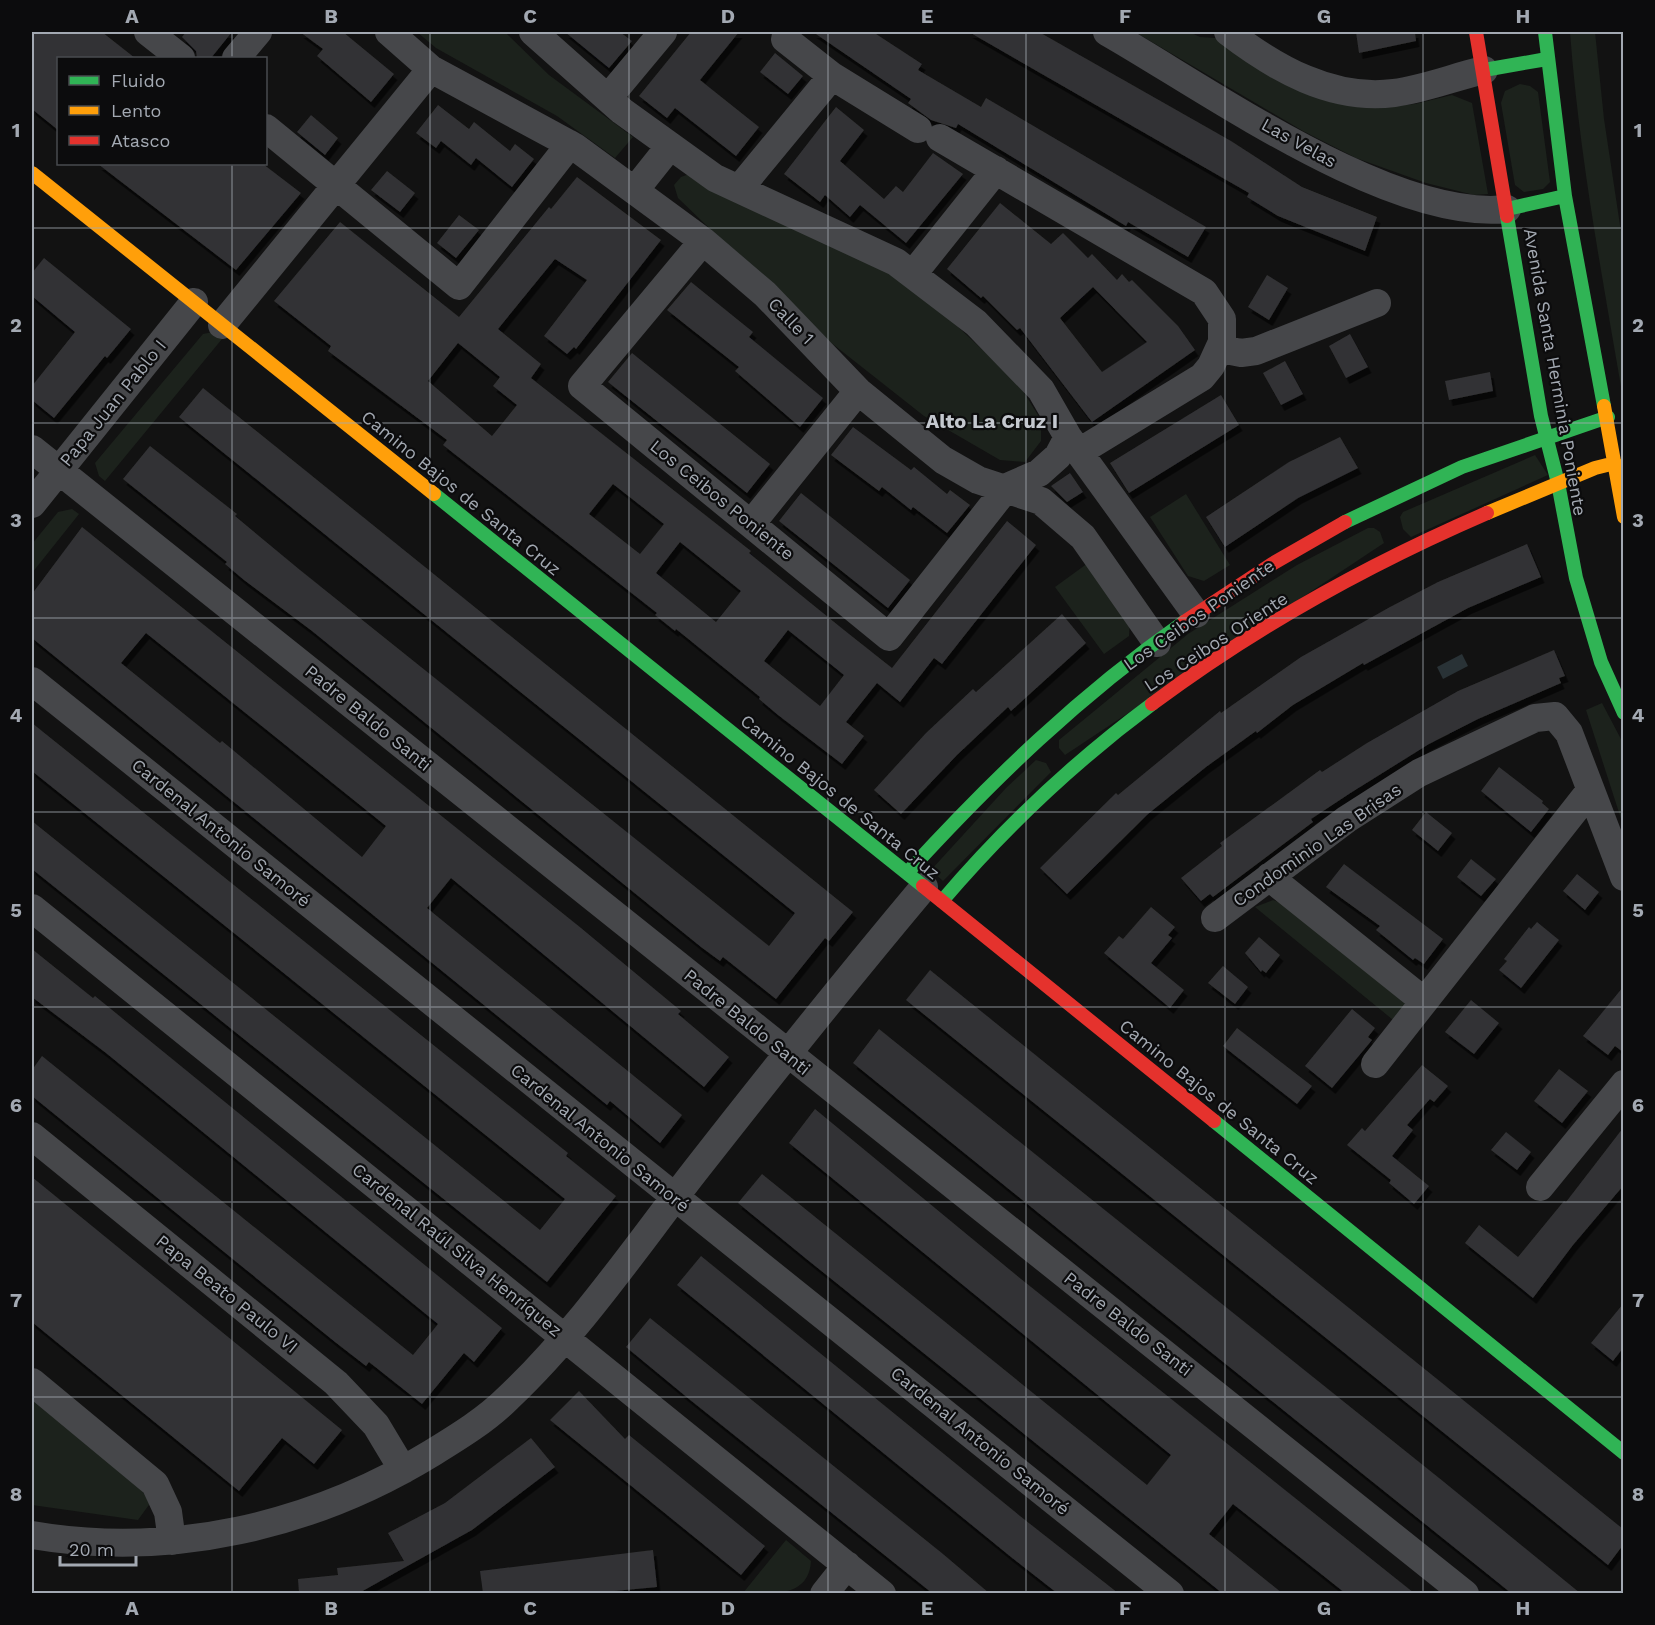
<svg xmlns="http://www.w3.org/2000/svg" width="1655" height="1625" font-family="'Work Sans',sans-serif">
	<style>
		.green { fill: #1c221c }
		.water { fill: #293236 }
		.building { fill: #323234; fill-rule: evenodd; filter: url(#shadow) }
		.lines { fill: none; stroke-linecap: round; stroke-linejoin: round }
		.street { stroke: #46474a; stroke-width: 28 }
		.fast { stroke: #30b455; stroke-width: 14 }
		.slow { stroke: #ff9f0a; stroke-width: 14 }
		.jam { stroke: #e5322d; stroke-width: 14 }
		.grid { fill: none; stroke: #a3a9b2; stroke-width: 1.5; stroke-opacity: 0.55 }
		.labels { text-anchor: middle; stroke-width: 4.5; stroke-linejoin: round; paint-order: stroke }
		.street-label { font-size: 18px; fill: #a3a9b2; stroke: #0c0c0d }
		.neighbourhood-label { font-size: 20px; font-weight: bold; fill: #c4c8cf; stroke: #0c0c0d }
		.neatline { fill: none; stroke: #a3a9b2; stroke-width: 2 }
		.grid-label { font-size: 20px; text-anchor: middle; font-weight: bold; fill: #a3a9b2 }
	</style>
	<defs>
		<filter id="shadow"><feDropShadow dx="3.5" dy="6" stdDeviation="0" flood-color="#0009"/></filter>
	</defs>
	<rect width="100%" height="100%" fill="#121212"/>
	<path class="green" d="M417 32H505L549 75 633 137 615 158 557 116 436 48Z
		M1135 32H1189L1200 37 1215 38 1383 107 1415 104 1452 95 1472 103 1488 194 1474 195 1426 183 1356 158 1303 131Z
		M1570 32H1595L1604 119 1623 245V398C1602 276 1579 154 1570 32Z
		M1520 84 1530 86 1538 92 1550 182 1543 189 1524 192 1515 185 1501 103 1505 91Z
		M695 172 872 261 940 310 1018 383 1041 420V441L1025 462 1000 460 924 416 815 330 678 198 674 185 681 177Z
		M213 332 222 339 105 481 99 476 95 463 203 334Z
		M1535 455 1548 475 1411 537 1403 529 1400 517 1403 512Z
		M1186 494 1230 565 1204 581 1188 576 1150 517Z
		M72 509 79 514 32 573V544L58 512Z
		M1368 528H1374L1380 532 1384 543 1065 755 1059 748V740L1188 634 1297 565Z
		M1088 563 1130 620 1129 636 1104 654 1055 587Z
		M1602 703 1623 743V825L1586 710Z
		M1036 760 1046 763 1051 772 943 881 931 870 1006 788Z
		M1273 900 1286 905 1407 1004 1398 1024 1255 907Z
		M32 1397 134 1481 151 1502 138 1520 32 1505Z
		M786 1540 811 1561C809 1598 771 1594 743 1593Z"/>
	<path class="water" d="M1462 654 1468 666 1443 679 1437 667Z"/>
	<path class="building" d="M32 32H102L135 58H58V130L32 109Z
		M186 32H232L211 58H197L196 51 182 37Z
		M300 32H343L394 74 371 102 317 56 323 49Z
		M565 32H620L632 41 609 68Z
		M691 32H739L700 80 759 127 736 156 675 108 667 118 639 96Z
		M813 32H873L922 64 918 70 981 107 986 98 1206 227 1188 257 1128 222 1126 226 958 124 956 128 931 120 908 103 911 99Z
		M969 32H1039L1231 141 1302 187 1377 217 1365 251 1278 216 1247 197 1249 193Z
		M1356 32H1415L1416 41 1359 53Z
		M775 53 803 76 788 94 760 72Z
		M438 105 469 129 474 122 510 151 515 144 534 159 512 187 476 158 471 165 441 141 436 148 416 133Z
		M836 107 864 130 840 161 884 199 896 186 903 192 933 153 963 174 906 243 860 205 850 217 825 195 820 202 784 174Z
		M311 115 338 138 325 155 297 132Z
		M98 164H263L301 193 236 270Z
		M387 171 415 193 400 212 371 190Z
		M577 177 661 240 576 349 574 347 567 354 544 336 587 280 555 259 498 329 541 364 531 378 751 551 749 553 844 630 892 668 1007 521 1036 545 942 664 934 658 900 702 877 683 846 722 864 736 842 764 778 715 759 699 760 697 676 629 675 631 655 615 657 613 443 445 447 440 328 351 331 346 274 301 340 222 459 317 549 207 551 209ZM458 343 500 377 493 386 517 405 492 436 428 381ZM613 484 664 524 640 554 589 514ZM680 542 741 591 716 622 656 573ZM788 630 844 675 820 706 764 661Z
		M1000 203 1051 244 1063 233 1088 258 1092 254 1117 280 1122 274 1129 282 1132 280 1178 326 1195 350 1092 422 1020 328 1017 330 983 296 981 298 947 269ZM1093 287 1147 342 1102 372 1060 318Z
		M459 215 479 230 456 258 437 243Z
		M44 258 131 329 107 358 105 356 54 418 32 400V386L75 332 32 296V273Z
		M1267 275 1288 288 1269 320 1248 307Z
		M691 282 753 332 749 337 823 398 800 427 735 371 739 367 667 310Z
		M1350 334 1368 367 1346 378 1329 346Z
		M632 353 770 464 747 493 608 382Z
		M1285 361 1303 394 1281 405 1263 373Z
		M1490 372 1493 391 1449 400 1445 381Z
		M203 388 853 912 829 941 825 938 776 999 723 957 720 961 701 947 312 631 244 580 225 564 227 562 123 479 150 446 237 514 235 516 300 570 769 946 795 913 179 417Z
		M1221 395 1239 425 1129 493 1110 463Z
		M853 427 911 470 914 467 947 494 950 490 970 505 947 533 913 507 911 510 882 487 879 491 831 455Z
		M1340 437 1358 468 1298 498 1225 547 1206 517 1289 462Z
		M1070 473 1083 492 1067 502 1051 486Z
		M801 493 910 580 888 608 779 521Z
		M82 527 581 928 681 1011 678 1014 729 1057 704 1087 451 878 427 908 682 1115 660 1143 610 1101 607 1105 32 638V594ZM146 633 386 826 362 857 222 741 220 743 121 663Z
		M1527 544 1541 577 1468 608 1364 665 1363 663 1293 705 1257 733 1256 731 1206 767 1148 814 1067 894 1040 868 1116 793 1118 795 1220 711 1221 713 1301 657 1390 607 1438 582Z
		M1062 614 1086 643 1011 711 1008 707 957 755 901 814 874 790 926 733 973 689 976 692Z
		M1554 650 1565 676 1559 678 1561 683 1478 719 1429 744 1352 792 1311 819 1313 822 1213 897 1210 894 1201 901 1181 878 1222 846 1220 843 1320 770 1322 772 1367 743 1458 691Z
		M32 723 568 1153 566 1156 616 1196 547 1282 32 869V821L540 1230 565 1199 32 771Z
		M1499 767 1543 801 1542 803 1549 809 1531 832 1481 791Z
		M1426 812 1452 833 1438 851 1412 830Z
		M1471 859 1496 879 1481 896 1457 877Z
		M1344 864 1443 939 1424 964 1415 958 1413 960 1376 930 1380 926 1326 887Z
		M1577 874 1599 892 1585 910 1563 891Z
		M1151 907 1175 927 1168 935 1172 938 1151 963 1184 990 1170 1008 1104 953 1119 936 1123 939Z
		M1537 922 1559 940 1521 988 1499 970 1507 961 1504 959 1529 927 1531 929Z
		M1259 937 1280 955 1266 973 1262 970 1261 972 1245 953Z
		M32 949 93 998 95 996 502 1328 474 1362 464 1353 422 1404 369 1362 366 1366 335 1342 32 1096V1070L42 1056 413 1355 438 1324 106 1053 32 997Z
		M1223 966 1248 987 1235 1004 1208 983Z
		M930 970 1623 1529V1545L1608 1565 906 1000Z
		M1623 987V1052L1615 1046 1608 1055 1583 1036Z
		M1471 1000 1499 1023 1474 1054 1445 1032Z
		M1352 1009 1375 1028 1368 1037 1372 1040 1332 1088 1305 1066Z
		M1237 1028 1312 1086 1297 1104 1223 1046Z
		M879 1029 1444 1482 1580 1593H1511L1146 1300 853 1063Z
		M1422 1065 1448 1086 1434 1102 1430 1099 1407 1125 1413 1130 1392 1156 1429 1186 1414 1204 1389 1183 1391 1180 1347 1145 1362 1128 1365 1131Z
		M1559 1069 1588 1091 1562 1123 1534 1101Z
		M815 1109 1021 1279 1414 1593H1345L1233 1504 1209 1534 1282 1593H1222L804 1257 738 1203 762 1174 1147 1485 1171 1455 789 1143Z
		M1623 1128V1186L1573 1245 1533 1298 1465 1243 1479 1225 1518 1257 1564 1201 1566 1202Z
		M1506 1132 1531 1152 1517 1170 1491 1150Z
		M32 1177 342 1430 314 1464 282 1438 239 1491 32 1322Z
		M701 1256 1020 1516 1118 1593H1057L1011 1557 677 1285Z
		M1623 1304V1348L1613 1361 1591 1343Z
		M650 1318 943 1554 989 1593H932L689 1399 626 1347Z
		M579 1391 625 1439 629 1435 765 1546 741 1575 550 1420Z
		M531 1438 555 1467 472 1530 359 1593H299L298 1579 338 1575 337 1568 404 1561 388 1533 445 1503Z
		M653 1550 657 1587 593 1593H483L480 1571Z"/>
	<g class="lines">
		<path class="street" d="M148 32 181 58
			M389 32 431 69 575 147 703 241 765 294 858 391 943 460 978 480 1041 501 1083 537 1157 643
			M533 32 622 111 715 178 896 262 976 323 1041 390 1068 437 1196 614
			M1107 32C1207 89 1392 222 1507 209
			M1228 32C1275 68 1332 101 1394 93 1424 89 1454 77 1484 70
			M785 39 832 76 918 129
			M236 58 258 32
			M608 98 663 32
			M266 128 459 286 570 144
			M940 138 1204 292 1222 319V342L1211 366 1202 377 1079 452
			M739 189 832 76
			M635 190 670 146
			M703 241 582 386 889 637 1007 487 1039 473 1058 456 1068 437
			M913 274 996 170
			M222 325 431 69
			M1221 349 1241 353 1256 351 1377 303
			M32 449 1465 1594
			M32 504 194 302
			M751 524 858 391
			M32 681 1170 1594
			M1269 877 1424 1001
			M32 908 882 1594
			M1215 918 1347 819 1419 773 1535 718 1555 716 1569 733 1624 877
			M1375 1064 1589 792
			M32 1136 336 1383 376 1425 403 1470
			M1540 1187 1624 1084
			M32 1382 155 1484 168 1512 172 1541
			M32 1535C170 1559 313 1526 432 1453 458 1437 486 1420 508 1398 579 1331 635 1248 695 1171 770 1075 846 980 924 887
			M824 1594 847 1565"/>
		<path class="fast" d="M1545 32 1565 196 1604 406
			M1484 70 1547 59
			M1507 209 1565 196
			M1507 216 1541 416 1558 483 1576 578 1601 662 1624 713
			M434 494 923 886
			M1345 522 1462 467 1608 417
			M907 873C994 778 1079 696 1184 622
			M942 901C1005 827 1074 762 1152 704
			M1214 1121 1624 1453"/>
		<path class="slow" d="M32 173 434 494
			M1604 406 1624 517
			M1487 513 1595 468 1615 463"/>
		<path class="jam" d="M1476 32 1507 216
			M1184 622 1272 564 1345 522
			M1152 704C1255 627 1369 564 1487 513
			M923 886 1214 1121"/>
	</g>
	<path class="grid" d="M232 32V58M430 32V1594M629 32V1594M828 32V1594M1026 32V1594M1225 32V1594M1423 32V1594M232 164V1594M32 228H1624M32 423H1624M32 618H1624M32 812H1624M32 1007H1624M32 1202H1624M32 1397H1624"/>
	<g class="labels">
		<g class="street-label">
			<text transform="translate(1299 143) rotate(29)" y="6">Las Velas</text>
			<text transform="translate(791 321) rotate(46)" y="6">Calle 1</text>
			<text transform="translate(1555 372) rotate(80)" y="6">Avenida Santa Herminia Poniente</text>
			<text transform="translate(113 403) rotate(-51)" y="6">Papa Juan Pablo I</text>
			<text transform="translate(461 493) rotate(39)" y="6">Camino Bajos de Santa Cruz</text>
			<text transform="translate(722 500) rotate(39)" y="6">Los Ceibos Poniente</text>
			<text transform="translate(1199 615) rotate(-35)" y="6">Los Ceibos Poniente</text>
			<text transform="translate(1216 642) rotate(-33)" y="6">Los Ceibos Oriente</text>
			<text transform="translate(368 718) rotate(39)" y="6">Padre Baldo Santi</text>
			<text transform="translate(840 797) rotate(39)" y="6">Camino Bajos de Santa Cruz</text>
			<text transform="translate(221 833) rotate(39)" y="6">Cardenal Antonio Samoré</text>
			<text transform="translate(1317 845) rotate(-35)" y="6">Condominio Las Brisas</text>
			<text transform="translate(747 1022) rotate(39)" y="6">Padre Baldo Santi</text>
			<text transform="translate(1219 1102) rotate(39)" y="6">Camino Bajos de Santa Cruz</text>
			<text transform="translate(600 1138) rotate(39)" y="6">Cardenal Antonio Samoré</text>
			<text transform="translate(457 1250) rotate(39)" y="6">Cardenal Raúl Silva Henríquez</text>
			<text transform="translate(227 1294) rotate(39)" y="6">Papa Beato Paulo VI</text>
			<text transform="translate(1128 1324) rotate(38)" y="6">Padre Baldo Santi</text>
			<text transform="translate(980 1441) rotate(39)" y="6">Cardenal Antonio Samoré</text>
		</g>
		<g class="neighbourhood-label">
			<text x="992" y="428">Alto La Cruz I</text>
		</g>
	</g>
	<rect width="1655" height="1625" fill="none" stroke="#0c0c0d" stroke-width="66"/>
	<rect x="57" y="57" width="210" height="108" fill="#0c0c0d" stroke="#484b4f" stroke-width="1.5"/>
	<rect x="69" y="76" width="30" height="9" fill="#30b455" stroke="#484b4f" stroke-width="1.5"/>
	<text x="111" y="87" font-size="18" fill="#a3a9b2">Fluido</text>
	<rect x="69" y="106" width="30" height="9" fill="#ff9f0a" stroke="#484b4f" stroke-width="1.5"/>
	<text x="111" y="117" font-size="18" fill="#a3a9b2">Lento</text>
	<rect x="69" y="136" width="30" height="9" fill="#e5322d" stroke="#484b4f" stroke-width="1.5"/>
	<text x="111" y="147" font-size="18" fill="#a3a9b2">Atasco</text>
	<path d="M60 1556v9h76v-9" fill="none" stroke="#a3a9b2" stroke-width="3"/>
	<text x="69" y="1556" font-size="18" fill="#a3a9b2" stroke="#0c0c0d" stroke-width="4.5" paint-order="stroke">20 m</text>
	<rect x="33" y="33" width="1589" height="1559" class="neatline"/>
	<g class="grid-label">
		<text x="132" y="23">A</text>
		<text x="331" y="23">B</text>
		<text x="530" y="23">C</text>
		<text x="728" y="23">D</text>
		<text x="927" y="23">E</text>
		<text x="1125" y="23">F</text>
		<text x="1324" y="23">G</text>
		<text x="1523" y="23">H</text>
		<text x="16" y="137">1</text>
		<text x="1638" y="137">1</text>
		<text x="16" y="332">2</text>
		<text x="1638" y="332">2</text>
		<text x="16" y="527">3</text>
		<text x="1638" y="527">3</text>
		<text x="16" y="722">4</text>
		<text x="1638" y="722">4</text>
		<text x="16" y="917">5</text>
		<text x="1638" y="917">5</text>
		<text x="16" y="1112">6</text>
		<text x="1638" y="1112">6</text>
		<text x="16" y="1307">7</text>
		<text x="1638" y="1307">7</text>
		<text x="16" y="1501">8</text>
		<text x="1638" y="1501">8</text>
		<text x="132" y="1615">A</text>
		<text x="331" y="1615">B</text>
		<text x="530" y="1615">C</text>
		<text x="728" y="1615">D</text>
		<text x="927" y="1615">E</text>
		<text x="1125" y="1615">F</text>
		<text x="1324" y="1615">G</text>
		<text x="1523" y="1615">H</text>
	</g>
</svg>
